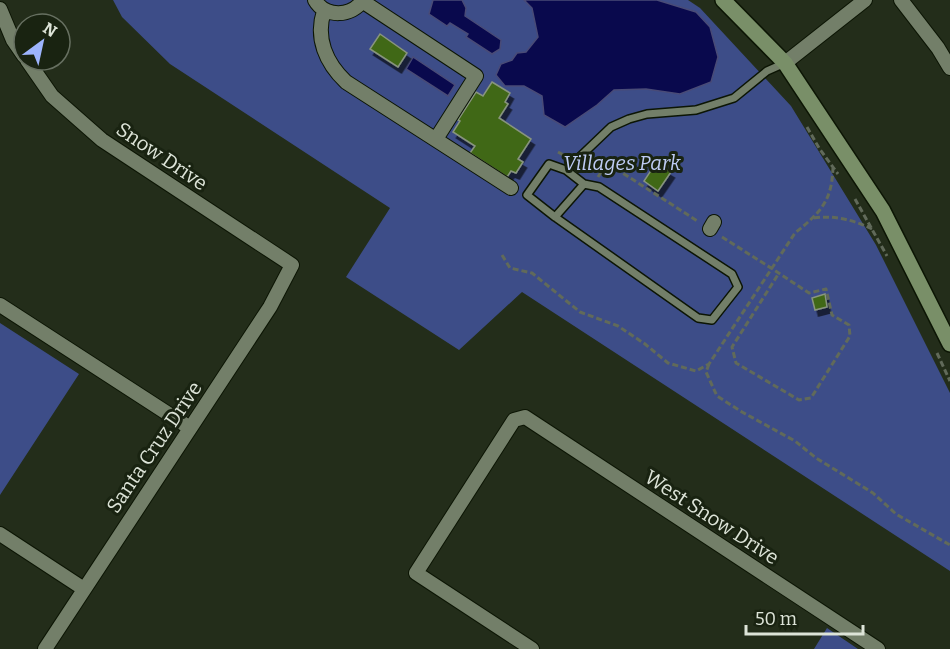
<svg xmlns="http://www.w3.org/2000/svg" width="950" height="649" font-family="Bitter,serif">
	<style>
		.green { fill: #3d4d88 }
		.water { fill: #09094d; stroke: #494b77; stroke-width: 1.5 }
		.building { fill: #416715; stroke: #88957e; stroke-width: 1.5; filter: url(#shadow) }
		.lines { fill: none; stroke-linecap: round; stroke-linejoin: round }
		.lane-casing { stroke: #0c1504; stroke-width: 10 }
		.street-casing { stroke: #0c1504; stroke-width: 16 }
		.secondary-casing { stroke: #0c1504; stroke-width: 18 }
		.path { stroke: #616a5a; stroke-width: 3; stroke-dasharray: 6 3; stroke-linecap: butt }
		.lane { stroke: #737f69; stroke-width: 7 }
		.street { stroke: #737f69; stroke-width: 14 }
		.secondary { stroke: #798f68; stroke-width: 15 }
		.labels { text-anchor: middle; stroke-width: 6; stroke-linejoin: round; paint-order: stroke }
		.street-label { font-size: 20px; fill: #dde4d8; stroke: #192311 }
		.park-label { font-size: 20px; font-style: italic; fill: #beccf4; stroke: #192311 }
	</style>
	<defs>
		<filter id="shadow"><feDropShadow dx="3.5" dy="6" stdDeviation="0" flood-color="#0009"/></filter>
	</defs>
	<rect width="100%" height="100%" fill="#232d1a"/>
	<path class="green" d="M113 0H688L700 8 791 106 876 245 950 393V571L522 292 459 350 346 277 390 208 170 64 122 17Z
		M0 323 79 374 0 495Z
		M827 628 858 649H814Z"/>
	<path class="water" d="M433 0H462L466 8 465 16 501 40 500 49 492 54 466 37 468 34 450 23 447 26 429 14Z
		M524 0H657L696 12 710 27 718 57 711 82 680 94 646 89 614 90 597 105 565 127 544 115 542 96 524 86H505L496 75 501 64 512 60 517 53 526 52 538 37 532 8Z
		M413 57 455 85 448 96 406 69Z"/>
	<path class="building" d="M380 34 407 53 398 67 370 49Z
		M492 82 510 93 505 102 508 104 499 118 531 139 518 159 523 162 516 173 511 171 507 177 470 153 475 146 453 132 460 121 458 120 476 92 483 96Z
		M656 163 671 172 658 191 644 181Z
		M825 294 827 307 815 310 812 298Z"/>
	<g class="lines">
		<g class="lane-casing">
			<path id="lane" d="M566 170 584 184 555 217 527 195 549 164 566 170 611 127 629 119 647 114 696 110 734 98 767 71 785 63
				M555 217 698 318 712 320 738 287 732 274 599 187 584 184"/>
		</g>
		<g class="street-casing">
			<path id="street" d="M315 0C325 18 352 17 363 0
				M901 0 938 48 950 68
				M362 1 476 76 436 139
				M0 9 13 40 24 56
				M324 11C315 38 326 63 346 82L511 188
				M27 60 52 96 102 140 292 265 270 307 45 649
				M785 63 865 0
				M710 229 714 222
				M0 305 190 428
				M0 534 84 589
				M532 649 416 573 514 420 525 417 878 649"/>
		</g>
		<g class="secondary-casing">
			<path id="secondary" d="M723 0 785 63 883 211 950 344"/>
		</g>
		<path class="path" d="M807 127 819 148 838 174
			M558 152 567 157
			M598 177 607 163 699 222
			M855 199 887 256
			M814 218C834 215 854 220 872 229
			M722 237 771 268 809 293 826 289 832 315 849 325 850 336 811 398 799 400 736 363 732 347 779 273
			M502 255 510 268 532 273 580 312 618 326 645 344 668 363 696 371 709 364 795 233C821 212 832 201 833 167
			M937 353 950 381
			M709 364 706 372 717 396 742 412 795 441 816 458 873 493 896 514 950 545"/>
		<use href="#lane" class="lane"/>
		<use href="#street" class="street"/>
		<use href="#secondary" class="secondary"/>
	</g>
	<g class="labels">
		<g class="street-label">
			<text transform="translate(162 156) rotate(34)" y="7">Snow Drive</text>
			<text transform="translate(154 447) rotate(-56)" y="7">Santa Cruz Drive</text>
			<text transform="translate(712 517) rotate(33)" y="7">West Snow Drive</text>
		</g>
		<g class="park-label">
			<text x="622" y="170">Villages Park</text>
		</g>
	</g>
	<g transform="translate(42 42) rotate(33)"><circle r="28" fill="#192311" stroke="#677061" stroke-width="1.5"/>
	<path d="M0-4.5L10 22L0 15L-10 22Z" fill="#9db4fd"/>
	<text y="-9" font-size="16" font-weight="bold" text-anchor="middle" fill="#dde4d8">N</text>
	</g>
	<path d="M746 625v9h117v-9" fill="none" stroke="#dde4d8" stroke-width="3"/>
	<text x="755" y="625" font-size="18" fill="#dde4d8" stroke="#192311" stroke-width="4.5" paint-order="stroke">50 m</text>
</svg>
